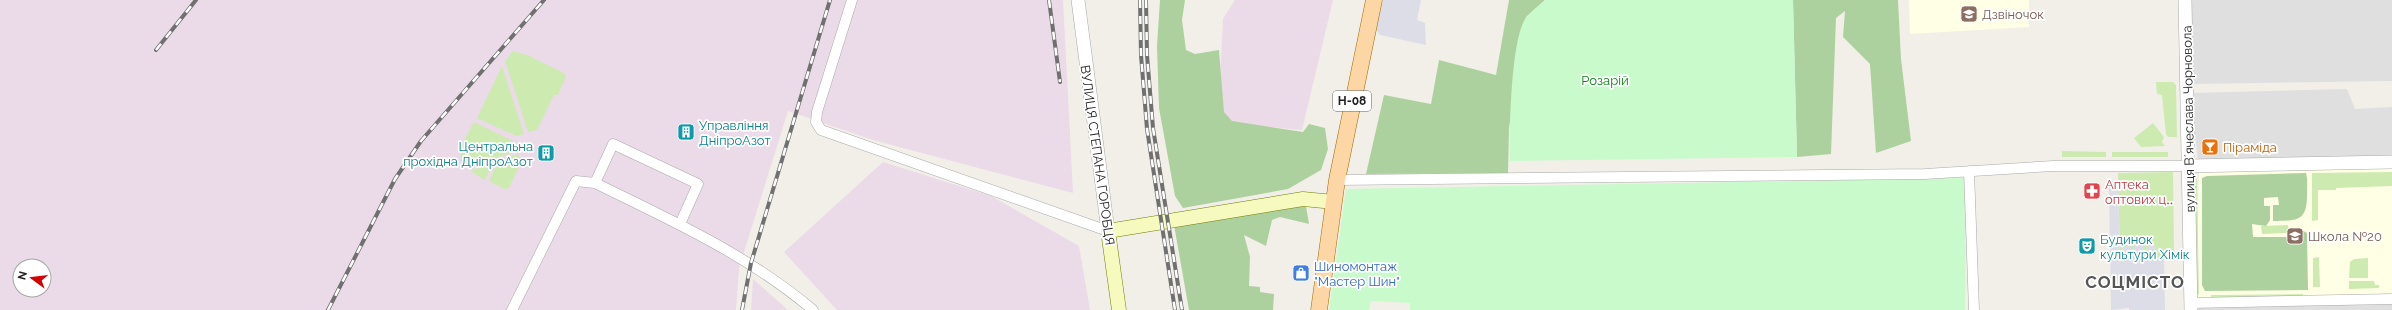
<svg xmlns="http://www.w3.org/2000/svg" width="2392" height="310" font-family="Raleway,sans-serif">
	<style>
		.residential { fill: #e0dfdf }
		.industrial { fill: #ebdbe8; fill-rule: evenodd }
		.education { fill: #ffffe5 }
		.grass { fill: #cdebb0 }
		.forest { fill: #add19e }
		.park { fill: #c8facc }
		.plaza { fill: #dddde8 }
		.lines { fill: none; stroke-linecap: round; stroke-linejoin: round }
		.minor-casing { stroke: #a9a9a9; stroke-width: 11 }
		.tertiary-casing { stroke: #a9a9a9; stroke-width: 14 }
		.secondary-casing { stroke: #707d05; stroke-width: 15 }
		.primary-casing { stroke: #a06b00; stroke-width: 17 }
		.minor { stroke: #fff; stroke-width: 10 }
		.tertiary { stroke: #fff; stroke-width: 13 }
		.secondary { stroke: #f7fabf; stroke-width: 14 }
		.primary { stroke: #fcd6a4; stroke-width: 16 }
		.rail-casing { stroke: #707070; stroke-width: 4 }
		.rail { stroke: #fff; stroke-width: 2.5; stroke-dasharray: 8; stroke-linecap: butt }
		.labels { text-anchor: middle; stroke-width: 3.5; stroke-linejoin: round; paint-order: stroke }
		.shield { fill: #fff; stroke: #646464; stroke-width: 1 }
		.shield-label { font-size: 12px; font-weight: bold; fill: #222 }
		.education-label { font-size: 13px; fill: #785e54; stroke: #fff; text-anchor: start }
		.park-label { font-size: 13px; fill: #0c8416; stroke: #fff }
		.street-label { font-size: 13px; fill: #222; stroke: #fff }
		.culture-label { font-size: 13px; fill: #0d838f; stroke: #fff; text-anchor: start }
		.food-label { font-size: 13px; fill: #c56008; stroke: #fff; text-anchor: start }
		.health-label { font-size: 13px; fill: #be3a42; stroke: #fff; text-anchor: start }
		.shop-label { font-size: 13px; fill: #366cbe; stroke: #fff; text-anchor: start }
		.district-label { font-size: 17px; font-weight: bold; letter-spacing: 1px; fill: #555; stroke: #fff }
	</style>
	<rect width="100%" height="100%" fill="#f2efe9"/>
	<path class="residential" d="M2189 0H2392V81L2193 84Z
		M2347 89 2355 109 2392 107V165L2199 168 2190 93Z
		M2392 304V310H2197V307Z"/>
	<path class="industrial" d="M0 0H1063L1073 193 873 140 788 111 739 268 736 310H0ZM20 266H44V290H20Z
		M1235 0H1333L1302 130 1218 122 1223 19Z
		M883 162 991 196 1079 246 1090 310H837L784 252Z
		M753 279 788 310H751Z"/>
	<path class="education" d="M1909 0H2029V27L1910 34Z
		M2392 165V304L2197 307 2199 168Z"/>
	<path class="grass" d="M513 51 527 55 564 73 566 77 558 95H554L537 130 528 132 505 61Z
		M502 66 524 134 516 136 477 118Z
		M2156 82H2173L2176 85 2177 137H2169L2166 135 2162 95 2157 94Z
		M474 122 513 141 517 151 465 168C454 152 466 137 474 122Z
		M2153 123 2164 137 2162 142 2165 146 2141 147 2134 138Z
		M2062 151 2106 152V157H2062Z
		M2112 152H2168V157H2112Z
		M518 154 521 162 509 188 504 189 489 181 498 161Z
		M493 163 485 180 470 171Z
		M2173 172 2174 251 2170 259H2156V246L2147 259H2144L2143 246 2134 260H2131V247L2123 260H2120L2118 173Z
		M2392 172V186L2336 188V190H2318V220L2312 221V173Z
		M2194 178 2197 179 2199 294 2196 296Z
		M2288 225 2289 233 2262 234 2261 226Z
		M2319 257 2320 287H2313V258Z
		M2368 258V278H2349L2350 262 2354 259Z
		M2349 281H2374L2375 285H2379V288L2349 289Z
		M2303 294V297L2211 298V295Z"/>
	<path class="forest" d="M1160 0H1185L1182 20 1186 50 1195 54 1219 50 1224 112 1232 121 1303 132 1309 124 1325 128 1328 149 1321 170 1288 189 1183 208 1175 196 1159 108 1157 46Z
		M1509 0H1545L1526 17 1509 128 1508 173 1366 174 1384 95 1431 104 1439 60 1496 75Z
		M1793 0H1898L1901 59 1911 141 1876 153 1870 64 1843 37 1845 11 1836 18 1831 154 1797 157Z
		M2306 173C2308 180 2307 188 2307 195 2307 223 2296 220 2273 221V205H2279L2278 197 2264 198V206H2270V220L2266 226 2252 224 2253 237H2291V229H2300L2307 233 2308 290 2205 291 2202 285V178L2207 176Z
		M1297 203 1306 206 1309 224 1280 217 1272 220 1266 246 1244 235 1250 257 1249 286 1260 287V292L1274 294 1273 310H1189L1174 225Z"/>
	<path class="park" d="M1545 0H1793L1797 157 1510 161C1509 131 1511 42 1525 19 1530 12 1539 6 1545 0Z
		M1966 178 1965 310H1410V303L1371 301 1369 310H1329L1346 189Z"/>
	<path class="plaza" d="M1383 0H1421L1417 20 1425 23 1426 45 1380 35 1376 30Z
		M2111 181H2118L2120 260H2123L2122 247 2131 246 2132 260 2134 259V246H2143L2144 259H2147V246H2156V258L2164 259 2165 310H2129V308L2111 310 2109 184Z"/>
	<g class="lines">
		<g class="minor-casing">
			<path id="minor" d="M852 0 817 112 816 122 821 130 1108 231
				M1969 171 1974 310
				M1337 180 1925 174 2053 166H2189
				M680 224 698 184 613 144 595 183C671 220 748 255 813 310
				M2191 303 2392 299
				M512 310 576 181 595 183"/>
		</g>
		<g class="tertiary-casing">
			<path id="tertiary" d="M1078 0 1108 231
				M2185 0 2191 310
				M2189 166 2392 162"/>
		</g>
		<g class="secondary-casing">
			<path id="secondary" d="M1119 310 1108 231 1303 199 1334 202"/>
		</g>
		<g class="primary-casing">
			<path id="primary" d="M1319 310 1337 180 1374 0"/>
		</g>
		<use href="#minor" class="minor"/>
		<use href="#tertiary" class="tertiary"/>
		<use href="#secondary" class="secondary"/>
		<use href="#primary" class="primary"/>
		<g class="rail-casing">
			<path id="rail" d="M1049 0 1060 82
				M1140 0 1141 55 1147 129 1175 310
				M1146 0 1147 55 1153 128 1182 310
				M156 50 196 0
				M328 310 395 179 421 141 544 0
				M742 310 751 263 830 0"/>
		</g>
		<use href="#rail" class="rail"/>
	</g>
	<defs>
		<g id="school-square" transform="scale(0.9)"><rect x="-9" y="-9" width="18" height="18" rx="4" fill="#8d6e63" stroke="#fff"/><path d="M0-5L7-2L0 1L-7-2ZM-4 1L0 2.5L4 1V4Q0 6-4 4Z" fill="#fff"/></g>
		<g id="building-square" transform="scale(0.9)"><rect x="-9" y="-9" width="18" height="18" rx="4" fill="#0f9aa8" stroke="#fff"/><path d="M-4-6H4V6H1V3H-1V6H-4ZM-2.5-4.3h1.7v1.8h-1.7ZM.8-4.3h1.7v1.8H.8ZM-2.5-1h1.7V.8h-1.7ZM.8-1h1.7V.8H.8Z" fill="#fff"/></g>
		<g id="bar-square" transform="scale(0.9)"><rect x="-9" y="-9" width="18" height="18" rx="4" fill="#e8710a" stroke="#fff"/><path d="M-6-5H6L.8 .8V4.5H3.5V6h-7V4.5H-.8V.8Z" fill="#fff"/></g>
		<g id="pharmacy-square" transform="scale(0.9)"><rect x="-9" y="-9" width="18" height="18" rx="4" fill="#e0444e" stroke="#fff"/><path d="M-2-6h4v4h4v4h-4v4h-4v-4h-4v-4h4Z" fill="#fff"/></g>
		<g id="theatre-square" transform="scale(0.9)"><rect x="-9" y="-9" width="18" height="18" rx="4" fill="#0f9aa8" stroke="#fff"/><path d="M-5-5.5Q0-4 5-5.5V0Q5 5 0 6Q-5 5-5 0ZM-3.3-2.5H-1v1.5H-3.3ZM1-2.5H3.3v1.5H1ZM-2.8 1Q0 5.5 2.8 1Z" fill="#fff"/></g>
		<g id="shop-square" transform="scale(0.9)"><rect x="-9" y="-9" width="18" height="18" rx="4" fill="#3f7fe0" stroke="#fff"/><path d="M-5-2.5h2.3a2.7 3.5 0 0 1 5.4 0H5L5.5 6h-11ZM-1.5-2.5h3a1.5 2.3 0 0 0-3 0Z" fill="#fff"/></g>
	</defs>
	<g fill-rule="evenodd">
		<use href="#school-square" x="1969" y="14"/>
		<use href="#building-square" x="686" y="132"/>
		<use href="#bar-square" x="2210" y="147"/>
		<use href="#building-square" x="546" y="153"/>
		<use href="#pharmacy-square" x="2092" y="191"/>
		<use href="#school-square" x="2295" y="236"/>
		<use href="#theatre-square" x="2087" y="246"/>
		<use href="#shop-square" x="1301" y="273"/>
	</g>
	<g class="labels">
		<rect class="shield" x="1333" y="91" width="38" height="20" rx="3"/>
		<g class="shield-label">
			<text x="1352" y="105">Н-08</text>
		</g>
		<g class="education-label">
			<text x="1982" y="19">Дзвіночок</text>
			<text x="2308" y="241">Школа №20</text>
		</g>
		<g class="park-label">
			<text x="1605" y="85">Розарій</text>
		</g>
		<g class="street-label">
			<text transform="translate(2188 119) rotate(-91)" y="5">вулиця Вʼячеслава Чорновола</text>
			<text transform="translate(1098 155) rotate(82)" y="5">ВУЛИЦЯ СТЕПАНА ГОРОБЦЯ</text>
		</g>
		<g class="culture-label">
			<text x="699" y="130">Управління<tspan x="699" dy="15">ДніпроАзот</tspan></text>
			<text x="533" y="151" text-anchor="end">Центральна<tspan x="533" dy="15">прохідна ДніпроАзот</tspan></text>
			<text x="2100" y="244">Будинок<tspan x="2100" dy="15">культури Хімік</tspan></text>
		</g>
		<g class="food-label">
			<text x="2223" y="152">Піраміда</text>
		</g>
		<g class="health-label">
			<text x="2105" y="189">Аптека<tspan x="2105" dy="15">оптових ц‥</tspan></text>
		</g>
		<g class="shop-label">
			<text x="1314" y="271">Шиномонтаж<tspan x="1314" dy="15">"Мастер Шин"</tspan></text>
		</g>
		<g class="district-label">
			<text x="2135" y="288">СОЦМІСТО</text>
		</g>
	</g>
	<g transform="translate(32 278) rotate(285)"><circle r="19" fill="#ffffff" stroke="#a7a7a7"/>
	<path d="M0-3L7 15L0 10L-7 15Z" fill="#d40000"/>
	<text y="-6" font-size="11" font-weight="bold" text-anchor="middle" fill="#222222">N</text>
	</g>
</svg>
